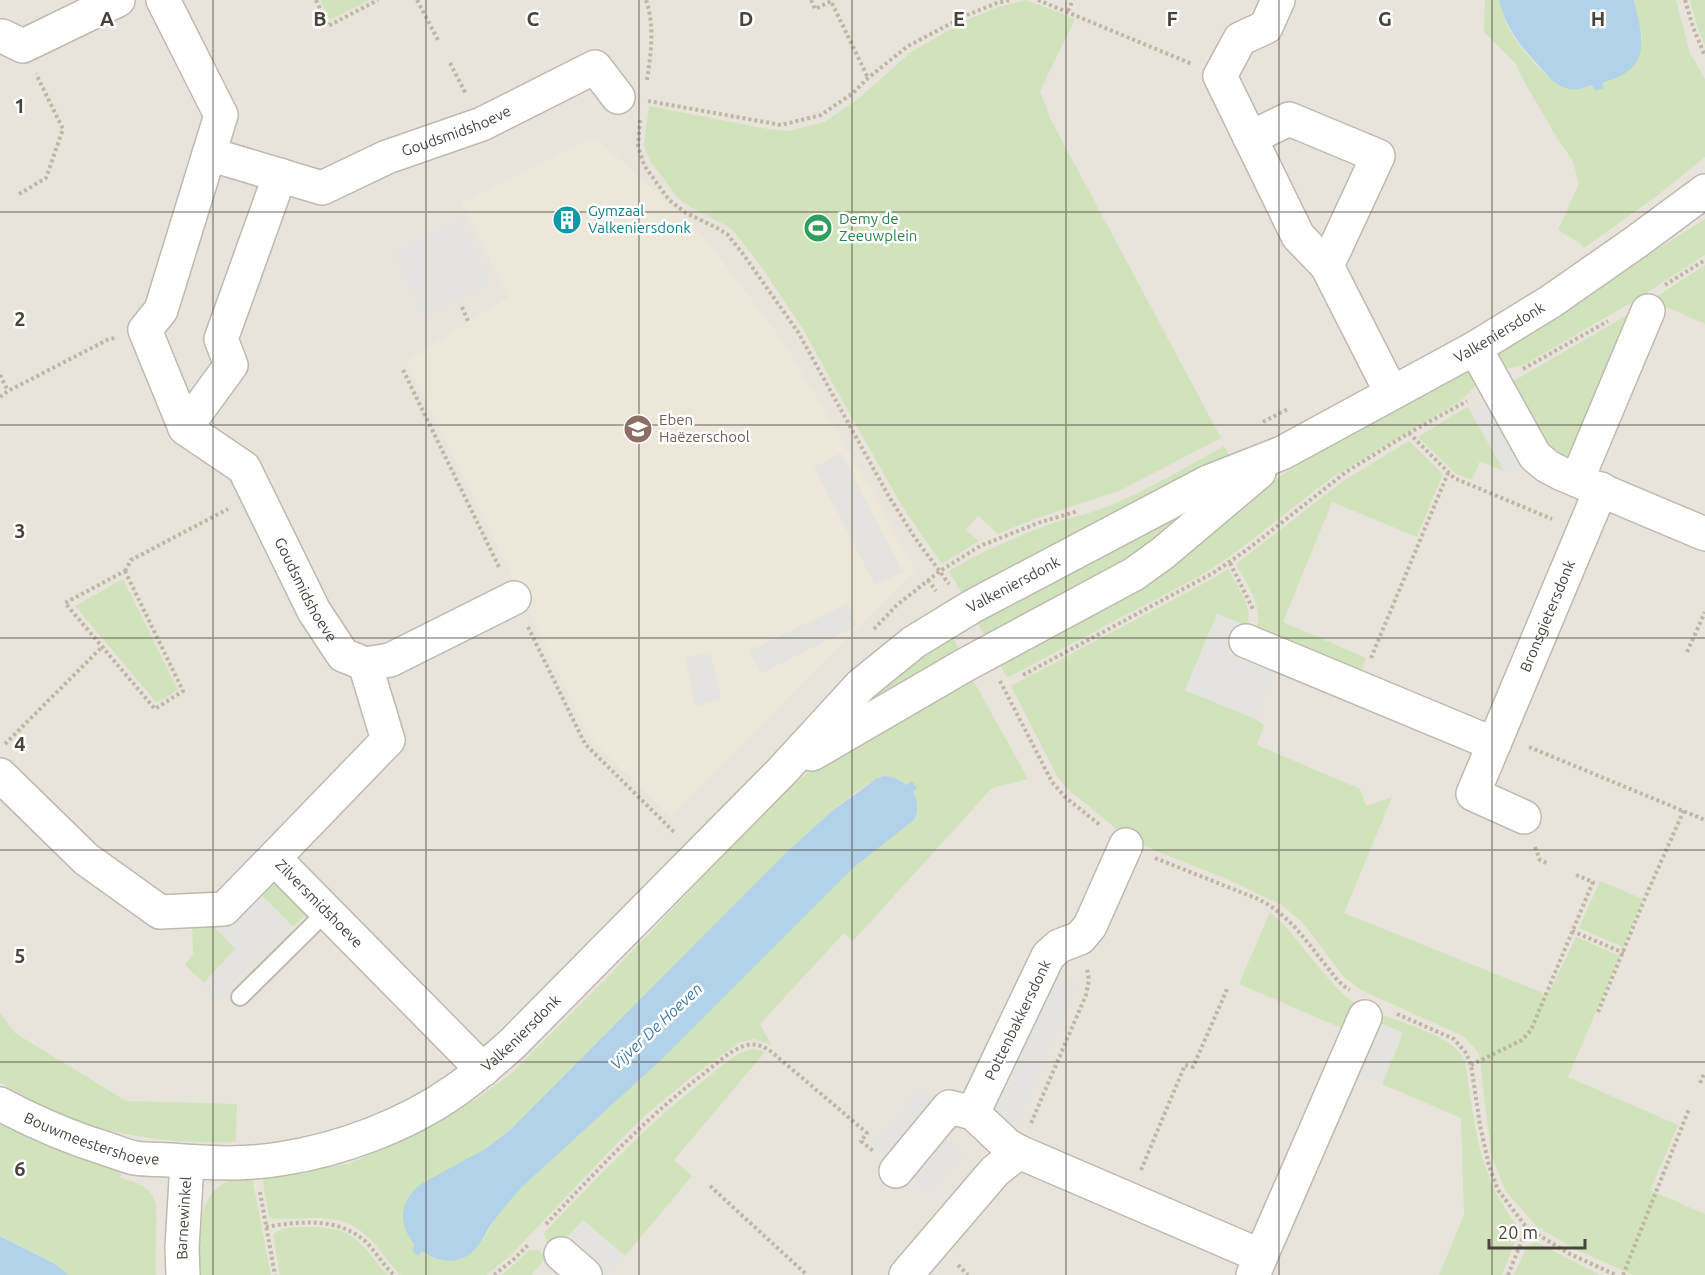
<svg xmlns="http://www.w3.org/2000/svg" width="1705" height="1275" font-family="Ubuntu,sans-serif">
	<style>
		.residential { fill: #e8e4dc }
		.education { fill: #ece7d9 }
		.green { fill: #d1e3bb; fill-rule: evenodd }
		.parking { fill: #e4e3e0 }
		.water { fill: #b2d2e9 }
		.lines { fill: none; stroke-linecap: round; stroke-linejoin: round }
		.lane-casing { stroke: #bfbab0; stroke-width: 20 }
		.street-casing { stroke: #bfbab0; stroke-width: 36 }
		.path { stroke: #bfb6a3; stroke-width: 4; stroke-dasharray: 3 3; stroke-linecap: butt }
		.lane { stroke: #fff; stroke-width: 16 }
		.street { stroke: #fff; stroke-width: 33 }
		.grid { fill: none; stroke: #49433b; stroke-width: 1.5; stroke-opacity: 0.55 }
		.labels { text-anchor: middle; stroke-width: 5; stroke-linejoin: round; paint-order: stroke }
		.street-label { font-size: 15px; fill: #49433b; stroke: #fff }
		.culture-label { font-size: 15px; fill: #0d838f; stroke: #fff; text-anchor: start }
		.leisure-label { font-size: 15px; fill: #27864d; stroke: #fff; text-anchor: start }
		.education-label { font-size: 15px; fill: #785e54; stroke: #fff; text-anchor: start }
		.water-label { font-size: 16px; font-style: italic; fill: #407ca8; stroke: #fff }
		.grid-label { font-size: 20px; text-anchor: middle; font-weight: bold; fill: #49433b; stroke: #fff; stroke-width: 5; stroke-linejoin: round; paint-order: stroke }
	</style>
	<rect width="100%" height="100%" fill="#f5f2ed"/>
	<path class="residential" d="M0 0H1705V1275H110L0 1159Z"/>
	<path class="education" d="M595 137 700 232 782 340 876 497 915 570 670 817 591 739 407 361 509 297 461 203Z"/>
	<path class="green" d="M320 0H370L330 20Z
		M1026 0 1059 12 1075 19 1040 91 1050 118 1221 438 1121 490 1037 518 998 534 978 516 966 530 979 541 942 564 902 506 837 391 803 329 758 262 735 233 727 226 690 207 678 198 650 161 644 145 649 106 768 129 788 131 824 122 858 99 911 52 969 19 998 7Z
		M1485 0H1499C1502 11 1505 21 1510 31 1520 48 1550 85 1570 89 1578 90 1585 88 1592 85L1595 91 1602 83 1623 74 1635 64 1642 38 1634 0H1676L1690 53 1705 79V157L1658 195 1584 248 1580 243 1558 230 1579 184 1573 161 1556 136 1526 85 1516 64 1484 32Z
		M1690 0H1705V45L1698 29Z
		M1705 219V255L1634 301 1524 365 1500 370 1498 356 1501 349Z
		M1705 265V324L1671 309 1647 303Z
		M1634 311 1570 460 1560 465 1507 385Z
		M1460 372 1470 373 1480 381 1462 400 1331 478 1244 546 1222 562 1198 577 1007 678 997 659 1244 501 1325 446Z
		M1467 407 1469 409 1504 471 1480 461 1472 480 1456 474 1418 437Z
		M1409 441 1443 474 1417 537 1332 502 1283 622 1366 658 1359 674 1256 630C1264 606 1247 585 1236 564L1343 481Z
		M1224 446 1231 458 965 599 949 571C982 551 1018 536 1053 523 1071 517 1089 514 1106 507 1147 491 1186 467 1224 446Z
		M1203 496 1156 546 988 642 974 616Z
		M1228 569C1237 586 1254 607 1247 626L1217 614 1185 690 1256 719 1264 725 1257 745 1360 789 1366 806 1392 797 1344 913 1548 995 1576 937 1620 956 1568 1077 1678 1125 1650 1190 1705 1214V1275H1633L1577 1250 1536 1226 1505 1190 1491 1153 1479 1053 1463 1036 1361 990 1343 976 1302 922 1282 905 1229 880 1154 850 1133 840 1113 826 1070 791 1058 778 1011 686 1210 580Z
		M123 579 178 690 157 703 75 606Z
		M949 630 962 655 862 710 855 704Z
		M973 680 1028 779 992 788 853 941 844 933 760 1024 771 1045 754 1039 740 1042 693 1076 649 1112 624 1136 510 1256 486 1275H401C388 1264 380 1248 367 1236 337 1208 305 1222 269 1218L262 1176 349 1164 414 1134 473 1101 510 1075 608 977 788 787 851 744ZM884 776 900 780 906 785 911 781 913 792 918 806 914 820 853 868 660 1061 523 1186C513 1197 504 1207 495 1219 490 1227 484 1240 477 1247 461 1263 440 1265 422 1251L418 1256 416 1245 468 1159 485 1149 521 1120 811 830C831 812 860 785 884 776Z
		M273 881 307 914 293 927 255 888Z
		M1600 881 1643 899 1623 947 1579 928Z
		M1270 912C1303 940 1322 980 1357 1005L1346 1030 1239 984Z
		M192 924 213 925 235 949 204 983 185 965 193 954Z
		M0 1013 15 1033 126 1101 237 1104 236 1142C182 1144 127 1139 76 1120 50 1110 25 1096 0 1083Z
		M1380 1014C1404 1024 1455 1036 1465 1061 1474 1120 1478 1176 1516 1224V1239L1502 1275H1439L1464 1215 1461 1118 1382 1084 1403 1033 1380 1023Z
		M755 1049 765 1052 674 1160 692 1176 625 1256 583 1220 555 1251 547 1244 544 1233C598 1177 650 1121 712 1074 724 1064 739 1050 755 1049Z
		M0 1123 28 1138 66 1154 122 1168 120 1178C156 1186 158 1198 156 1232 156 1247 155 1261 156 1275H69L54 1263 0 1236Z
		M252 1177 271 1275H200C198 1243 194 1191 233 1179 239 1178 246 1178 252 1177Z
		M315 1227C322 1228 331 1228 339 1230 361 1237 372 1259 388 1275H280L273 1235C282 1225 301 1227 315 1227Z
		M1536 1242 1600 1275H1514L1527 1246Z
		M529 1250H538L547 1257 531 1275H502Z"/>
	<path class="parking" d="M461 218 493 282 424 317 391 253Z
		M1487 400 1527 464 1508 475 1506 474 1469 409Z
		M841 453 903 572 875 585 814 467Z
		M848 603 857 625 761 674 749 651Z
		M1217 614 1240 623 1229 649 1277 670 1256 719 1185 690Z
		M710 652 722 698 695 707 685 657Z
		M255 888 293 927 227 993 225 991 213 1002 199 988 235 949 213 925Z
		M1055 975 1077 984 1018 1126 997 1117 995 1118Z
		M1380 1023 1403 1033 1382 1084 1360 1075Z
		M920 1088 938 1104 925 1120 966 1153 930 1195 871 1145Z
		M583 1220 625 1256 609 1275H604L564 1241Z"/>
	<path class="water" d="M1499 0H1634C1639 25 1652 57 1624 74 1618 78 1609 80 1602 83L1604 88 1595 91 1592 85C1583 89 1574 91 1565 88 1554 84 1547 75 1540 67 1521 47 1505 27 1499 0Z
		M884 776C894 777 899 779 906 785L912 781 917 788 913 792C918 802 919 811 914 820L853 868 660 1061 523 1186C512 1198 502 1210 492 1223 487 1230 483 1240 477 1247 463 1265 439 1264 422 1251L418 1256 412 1250 415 1245C398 1224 398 1202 421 1184L485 1149 511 1129 788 851 832 811 876 779Z
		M0 1236 54 1263 69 1275H0Z"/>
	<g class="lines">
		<g class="lane-casing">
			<path id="lane" d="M240 997 327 911"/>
		</g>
		<g class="street-casing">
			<g id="street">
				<path id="s1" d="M163 0 221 115 161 310 145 330 185 428 244 468 314 611 343 655 365 664 388 740 274 858"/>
				<path d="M1278 0 1266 27 1240 39 1220 76 1298 236 1327 266 1391 392"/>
				<path d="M0 37 2 36 23 46 118 0"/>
				<path d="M1250 138 1289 119 1378 156 1327 266"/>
				<path id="s2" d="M209 154 322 188 387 157 482 124 595 67 618 97"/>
				<path d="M1475 348 1535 456 1547 466 1560 473 1705 534"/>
				<path d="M185 428 231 365 221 339 280 175"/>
				<path d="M1577 480 1648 311"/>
				<path d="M1246 641 1494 744"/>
				<path d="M365 664 390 660 514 598"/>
				<path d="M812 754 965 665 1134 574 1163 553 1259 472"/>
				<path id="s3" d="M0 775 86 859 160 912 224 909 274 858 483 1070"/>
				<path id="s4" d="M1524 817 1473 794 1601 489"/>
				<path d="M1126 845 1090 926 1080 938 1059 946 1048 956 973 1113 1007 1145 1019 1152 1261 1256 1253 1275"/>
				<path id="s5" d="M0 1104C34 1122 68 1137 104 1148 114 1151 125 1156 135 1158 147 1160 159 1159 171 1160 207 1163 244 1165 280 1159 340 1150 407 1125 456 1090 476 1076 494 1060 512 1044L782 771 861 685 914 642 973 606 1208 482 1282 453 1475 348 1550 302 1636 242 1705 191"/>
				<path d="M896 1171 949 1107 973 1113"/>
				<path d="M561 1254 585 1275"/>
				<path d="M1261 1256 1365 1017"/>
				<path id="s6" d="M183 1275 182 1248 187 1162"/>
				<path d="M906 1275 995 1171 1019 1152"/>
			</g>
		</g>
		<path class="path" d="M316 0 328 26 378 0
			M417 0 438 40
			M646 0C655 27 651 52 647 80
			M811 0 815 9 831 1 868 78
			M1038 0 1192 64
			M1685 0 1693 27 1705 56
			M1068 11 1073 0
			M450 63 466 94
			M648 101 781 125 821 115 853 93 868 78 908 46 967 15 997 3 1010 0
			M640 120 638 146 644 165 651 175 669 200 686 213 717 228 727 234 743 254 798 332 888 495 915 538 949 584
			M19 194 46 178 63 129 36 74
			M1665 285 1705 260
			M462 307 469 323
			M1523 369 1608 321
			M403 370 500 569
			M0 375 8 391
			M0 397 8 391 109 339 115 338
			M1263 422 1288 409
			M1409 433 1454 478 1552 519
			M1230 563 1253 609
			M125 571 183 691 155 709 65 603Z
			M125 571 131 560 228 509
			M928 580 936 591
			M528 627 585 744 675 833
			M874 629 897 605 940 571 980 546 1038 523 1078 511
			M1687 652 1705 612
			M1371 658 1448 473
			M1023 675 1213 573 1248 549 1346 472 1409 433 1467 401
			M1000 681 1052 782 1065 797 1100 825
			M5 744 102 647
			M1529 747 1705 820
			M1535 847 1540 860 1549 864
			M1155 858 1258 899C1287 913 1304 938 1324 963 1332 973 1339 984 1350 990
			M1572 931 1624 953
			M1598 1012 1648 891 1684 810
			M1397 1014 1454 1039 1466 1053 1471 1065 1480 1125 1489 1166 1498 1190 1527 1228 1568 1253 1616 1275
			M1471 1065 1522 1040 1531 1030 1593 882 1576 875
			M1700 1083 1705 1072
			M1031 1123 1086 995 1089 980 1087 969
			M1141 1170 1185 1065 1193 1067 1228 987
			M710 1186 807 1275
			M260 1192 275 1275
			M546 1224C596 1172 644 1119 702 1075 713 1066 730 1051 743 1046 755 1042 764 1046 773 1053L867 1133 861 1141 873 1151
			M266 1227C300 1221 339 1217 366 1242 376 1252 383 1265 394 1275
			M958 1265 968 1275
			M494 1275 514 1259 529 1244
			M1508 1275 1527 1228
			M1623 1275 1689 1109"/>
		<use href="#lane" class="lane"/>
		<use href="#street" class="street"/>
	</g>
	<path class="grid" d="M213 0V1275M426 0V1275M639 0V1275M852 0V1275M1066 0V1275M1279 0V1275M1492 0V1275M0 212H1705M0 425H1705M0 638H1705M0 850H1705M0 1062H1705"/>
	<defs>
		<g id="building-disc" transform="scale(1.5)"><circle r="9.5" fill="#0f9aa8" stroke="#fff"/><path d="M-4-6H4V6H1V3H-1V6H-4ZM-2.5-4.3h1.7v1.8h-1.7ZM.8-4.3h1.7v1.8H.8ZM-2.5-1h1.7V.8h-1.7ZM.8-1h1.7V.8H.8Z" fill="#fff"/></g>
		<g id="stadium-disc" transform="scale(1.5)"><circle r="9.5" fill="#2e9e5b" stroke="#fff"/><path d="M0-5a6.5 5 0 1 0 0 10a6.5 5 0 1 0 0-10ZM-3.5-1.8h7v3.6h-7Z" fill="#fff"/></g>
		<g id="school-disc" transform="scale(1.5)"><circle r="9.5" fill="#8d6e63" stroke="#fff"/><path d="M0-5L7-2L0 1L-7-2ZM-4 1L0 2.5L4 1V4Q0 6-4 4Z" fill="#fff"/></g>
	</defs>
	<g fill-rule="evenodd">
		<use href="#building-disc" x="567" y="220"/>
		<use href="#stadium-disc" x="818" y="228"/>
		<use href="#school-disc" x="638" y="429"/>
	</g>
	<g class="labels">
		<g class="street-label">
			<text dy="5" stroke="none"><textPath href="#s2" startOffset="264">Goudsmidshoeve</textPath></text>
			<text dy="5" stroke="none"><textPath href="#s5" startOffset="1786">Valkeniersdonk</textPath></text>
			<text dy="5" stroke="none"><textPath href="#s5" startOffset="1238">Valkeniersdonk</textPath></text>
			<text dy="5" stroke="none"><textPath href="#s1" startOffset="672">Goudsmidshoeve</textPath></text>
			<text dy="5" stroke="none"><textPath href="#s4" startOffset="249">Bronsgietersdonk</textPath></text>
			<text dy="5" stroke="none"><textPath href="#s3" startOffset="411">Zilversmidshoeve</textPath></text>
			<text transform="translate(1018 1020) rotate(-64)" y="5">Pottenbakkersdonk</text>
			<text dy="5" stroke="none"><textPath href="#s5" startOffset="568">Valkeniersdonk</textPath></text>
			<text dy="5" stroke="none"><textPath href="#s5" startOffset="99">Bouwmeestershoeve</textPath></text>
			<text dy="5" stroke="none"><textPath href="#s6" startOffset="57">Barnewinkel</textPath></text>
		</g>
		<g class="culture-label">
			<text x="588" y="216">Gymzaal<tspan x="588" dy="17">Valkeniersdonk</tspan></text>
		</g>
		<g class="leisure-label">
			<text x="839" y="224">Demy de<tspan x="839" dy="17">Zeeuwplein</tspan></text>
		</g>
		<g class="education-label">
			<text x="659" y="425">Eben<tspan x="659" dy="17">Haëzerschool</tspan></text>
		</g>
		<g class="water-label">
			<text transform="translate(656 1026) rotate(-43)" y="6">Vijver De Hoeven</text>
		</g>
	</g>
	<g class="grid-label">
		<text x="107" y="26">A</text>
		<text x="320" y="26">B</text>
		<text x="533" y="26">C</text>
		<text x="746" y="26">D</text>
		<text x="959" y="26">E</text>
		<text x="1172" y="26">F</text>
		<text x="1385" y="26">G</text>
		<text x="1598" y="26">H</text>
		<text x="20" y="113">1</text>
		<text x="20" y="326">2</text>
		<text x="20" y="538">3</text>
		<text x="20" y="751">4</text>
		<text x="20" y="963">5</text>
		<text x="20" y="1176">6</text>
	</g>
	<path d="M1489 1239v9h96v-9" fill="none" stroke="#49433b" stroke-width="3"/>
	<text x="1498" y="1239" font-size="18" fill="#49433b" stroke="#ffffff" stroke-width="4.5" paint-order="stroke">20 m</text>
</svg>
